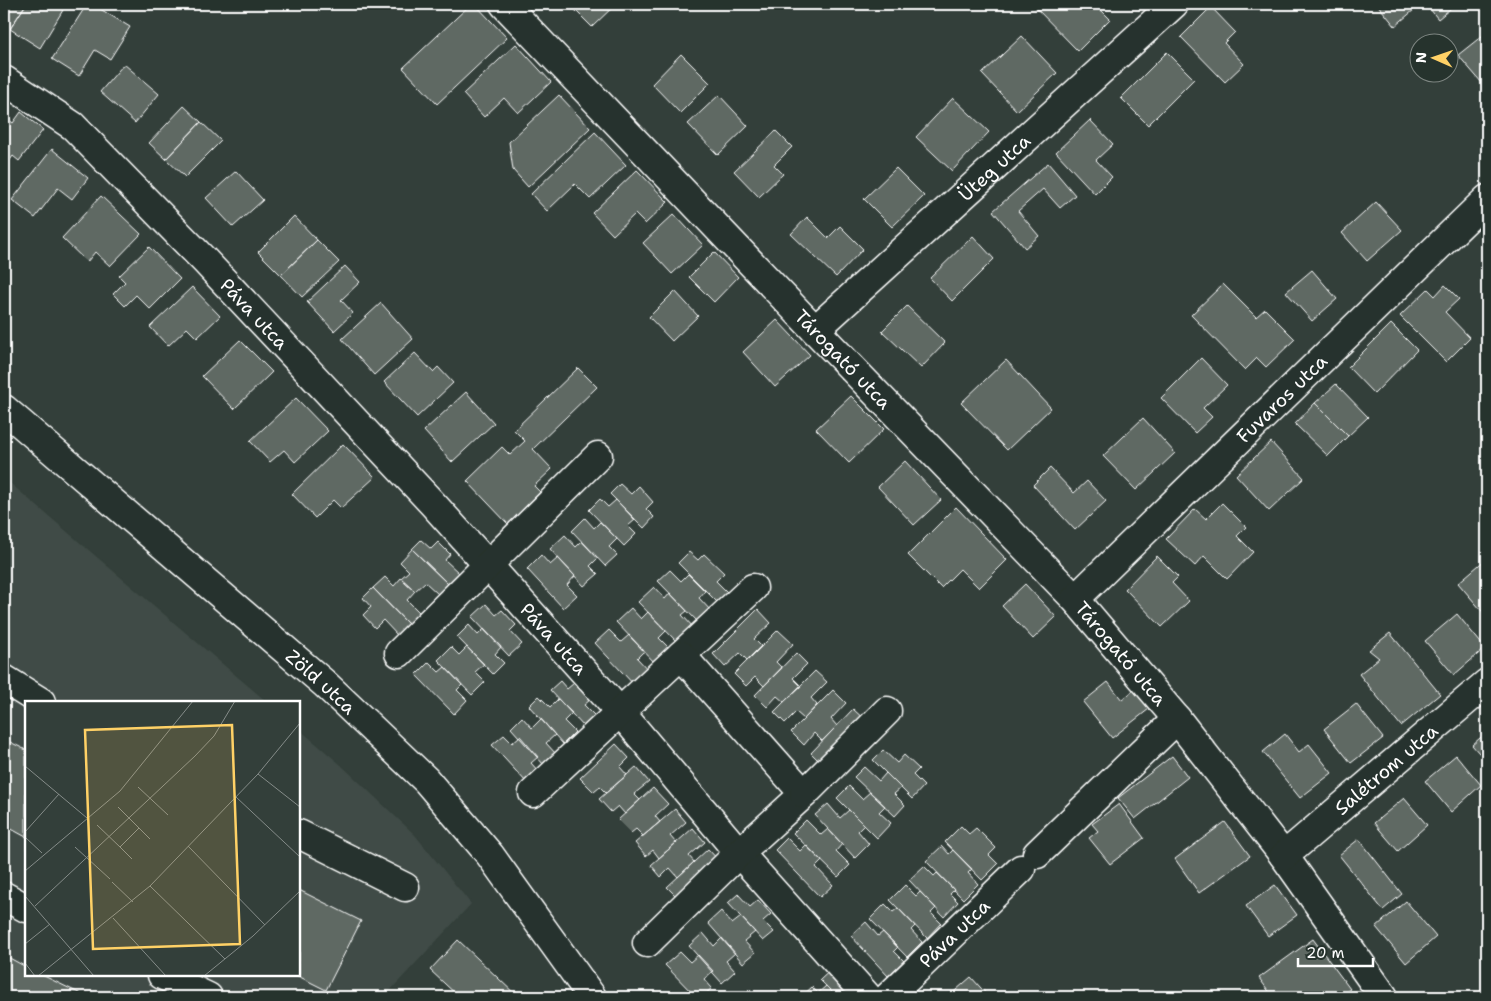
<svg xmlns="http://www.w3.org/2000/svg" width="1491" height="1001" font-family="'Shantell Sans',sans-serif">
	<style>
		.built { fill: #404c47 }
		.building { fill: #5f6964; stroke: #fff }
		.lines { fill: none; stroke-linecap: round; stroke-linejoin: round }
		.minor-casing { stroke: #fff; stroke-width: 31 }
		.minor { stroke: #26332d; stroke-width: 28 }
		.labels { text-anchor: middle; stroke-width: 4.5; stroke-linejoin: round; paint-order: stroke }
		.street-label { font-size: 19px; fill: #fff; stroke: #26332d }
		.inset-road { fill: none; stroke: #858c89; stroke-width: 1 }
		.view { fill: #ffd166; fill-opacity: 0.15; stroke: #ffd166; stroke-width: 2.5 }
		.inset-edge { fill: none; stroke: #fff; stroke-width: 2.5 }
	</style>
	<rect width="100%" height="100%" fill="#333f3a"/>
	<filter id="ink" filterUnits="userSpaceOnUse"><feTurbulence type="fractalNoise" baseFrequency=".02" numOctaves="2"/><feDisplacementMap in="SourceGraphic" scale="10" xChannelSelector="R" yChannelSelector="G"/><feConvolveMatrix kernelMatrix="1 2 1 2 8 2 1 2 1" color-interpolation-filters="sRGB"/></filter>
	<g filter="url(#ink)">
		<path class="built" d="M4 478 267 702H26V975H299V729L341 765 415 835 471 904 384 997H4Z"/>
		<path class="building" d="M4 4H26L10 29 4 25Z
			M26 4H53L63 10 40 48 10 29Z
			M87 4H92L130 27 110 59 95 50 79 76 52 59Z
			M471 4H475L507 38 437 104 403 68Z
			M569 4H616L592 27Z
			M1032 4H1095L1110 19 1078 51Z
			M1377 4H1421L1395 26Z
			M1426 4H1456L1438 19Z
			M1211 7 1235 32 1224 43 1244 64 1225 82 1181 37Z
			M1487 32V79L1482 83 1458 55Z
			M1022 36 1057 73 1017 111 982 74Z
			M516 44 551 82 518 113 504 98 484 117 463 94Z
			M1167 52 1194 79 1148 125 1121 98Z
			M681 54 710 83 680 113 652 84Z
			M124 64 159 94 135 123 100 92Z
			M559 95 590 128 528 187 513 170 509 142Z
			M719 95 748 126 718 155 688 124Z
			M953 98 989 132 952 171 916 137Z
			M184 106 201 122 166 159 149 143Z
			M21 112 43 130 19 161 13 156 4 168V116L13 123Z
			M1090 120 1113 144 1096 160 1112 177 1095 194 1056 152Z
			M201 122 221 141 185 177 166 159Z
			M776 131 792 147 774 165 783 174 759 197 734 171Z
			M595 132 626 165 590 199 575 184 547 211 531 194Z
			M52 149 88 178 72 199 58 188 35 218 12 200Z
			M1048 163 1075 195 1060 208 1043 189 1018 211 1039 236 1025 248 993 211Z
			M896 168 924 196 892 227 864 199Z
			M637 170 668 202 645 224 635 214 613 235 592 213Z
			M236 171 263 200 233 227 206 198Z
			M101 196 141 234 110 266 95 252 87 262 62 238Z
			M1376 202 1402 230 1367 261 1342 233Z
			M674 214 703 245 672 274 643 243Z
			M294 216 317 240 281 275 258 252Z
			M807 217 828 238 840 226 863 249 836 277 791 234Z
			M973 236 994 259 952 301 930 278Z
			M317 240 339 262 302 297 281 275Z
			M149 247 180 279 150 309 136 295 125 306 113 294 125 282 119 276Z
			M714 252 738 277 714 302 689 277Z
			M345 266 360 282 341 300 353 313 334 331 307 302Z
			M1312 270 1337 299 1312 321 1286 292Z
			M1223 284 1256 317 1265 309 1295 339 1266 367 1257 358 1245 370 1191 315Z
			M1445 285 1459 299 1445 312 1470 338 1446 362 1400 316 1428 289 1435 296Z
			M192 287 220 316 197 338 187 328 168 346 150 327Z
			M675 291 698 316 672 341 649 317Z
			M381 303 413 339 374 375 342 339Z
			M907 306 945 343 921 368 882 331Z
			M777 320 810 355 775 387 743 352Z
			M1391 324 1417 350 1374 394 1348 367Z
			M240 340 272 372 234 409 202 376Z
			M415 353 433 372 438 367 453 383 417 417 384 382Z
			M1201 358 1227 385 1203 408 1212 417 1195 433 1161 398Z
			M1006 360 1051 408 1007 450 961 403Z
			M578 368 597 387 533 449 552 469 534 486 540 492 508 524 467 481 502 447 510 455 525 441 514 430Z
			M1336 384 1368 417 1348 436 1315 403Z
			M466 392 494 423 452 462 424 431Z
			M851 396 884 429 849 463 816 429Z
			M296 398 328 431 295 462 284 450 270 462 250 441Z
			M1315 403 1348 436 1328 456 1295 424Z
			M1143 418 1175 453 1136 490 1103 456Z
			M1271 442 1304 478 1269 511 1236 475Z
			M343 444 375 477 341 508 333 500 315 518 292 494Z
			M905 461 941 500 914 525 878 487Z
			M1050 468 1074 493 1087 481 1106 501 1075 530 1033 485Z
			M620 484 631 494 639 486 653 502 646 509 654 517 644 528 610 494Z
			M600 499 608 507 616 500 635 520 628 526 636 534 624 546 589 510Z
			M1222 503 1246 527 1237 536 1253 552 1227 579 1204 556 1195 566 1166 539 1195 509 1206 519Z
			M956 507 1007 560 979 588 960 569 941 588 908 555Z
			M585 518 594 528 600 522 617 539 609 547 617 555 605 566 572 531Z
			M565 535 576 547 582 541 598 558 590 566 598 574 584 586 550 549Z
			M421 540 431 549 438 542 450 554 445 560 459 573 448 584 412 549Z
			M412 549 448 584 438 594 425 582 415 591 401 578 409 571 400 562Z
			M689 552 698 560 704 554 724 573 716 581 727 592 717 602 678 563Z
			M541 555 550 565 558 558 575 576 567 585 577 595 563 608 527 569Z
			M1157 556 1178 577 1172 583 1189 601 1162 627 1125 589Z
			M1486 559H1487V617L1458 583Z
			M670 570 681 581 688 574 705 591 699 598 711 611 699 623 658 581Z
			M385 577 394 586 401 578 415 591 407 600 420 613 408 624 373 588Z
			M1025 584 1056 617 1033 639 1002 606Z
			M654 587 665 599 670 593 687 611 682 615 694 628 678 643 638 602Z
			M373 588 408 624 398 636 383 620 375 628 363 615 371 607 363 598Z
			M486 604 496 615 502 610 516 625 510 631 522 644 509 656 472 617Z
			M631 608 641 619 648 612 666 631 659 638 671 650 656 664 616 622Z
			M758 609 771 623 754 639 761 646 747 660 740 653 725 667 713 654Z
			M1457 614 1485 648 1454 675 1425 641Z
			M469 625 478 635 484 629 501 647 495 654 504 663 493 674 457 637Z
			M609 630 621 642 629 635 644 651 637 658 651 673 636 687 595 643Z
			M778 630 793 644 776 662 782 668 764 686 755 677 746 686 734 674Z
			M1390 633 1440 694 1401 726 1359 674 1379 658 1369 650Z
			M451 647 459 655 467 647 484 664 475 672 485 682 472 695 438 660Z
			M796 653 807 664 793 678 801 686 784 702 777 696 767 707 755 695Z
			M429 662 439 672 445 667 462 685 457 690 467 700 454 714 416 675Z
			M815 671 827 682 811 698 817 705 804 719 796 712 785 723 774 712Z
			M560 681 567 689 574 683 590 700 584 705 596 717 584 727 550 690Z
			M1108 682 1122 700 1134 690 1149 709 1112 738 1083 702Z
			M833 690 846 703 831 719 837 726 822 741 814 733 804 745 791 732Z
			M539 696 550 707 558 699 572 713 564 721 575 732 563 744 529 706Z
			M1356 704 1383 738 1351 763 1324 729Z
			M853 709 866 721 824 766 811 753Z
			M522 717 532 728 541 719 555 735 546 743 556 754 544 765 511 728Z
			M1487 732V762L1472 745Z
			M1285 734 1299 752 1309 744 1332 773 1300 798 1263 752Z
			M504 735 512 743 520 736 538 757 531 763 539 772 527 783 492 745Z
			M4 739 26 750V837L4 825Z
			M616 744 629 758 620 767 627 775 606 793 600 787 594 792 580 778Z
			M883 750 897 763 904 755 919 769 913 775 924 786 912 799 873 760Z
			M1456 755 1481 785 1451 812 1425 781Z
			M1172 756 1188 777 1135 819 1118 798Z
			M636 767 649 782 634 794 640 800 625 814 618 806 611 812 599 799Z
			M864 767 879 781 886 773 901 788 894 794 905 805 895 816 854 777Z
			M849 786 862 799 870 792 885 806 879 812 891 823 877 838 837 798Z
			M653 788 668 804 655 816 660 822 643 836 636 829 631 833 618 820Z
			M1404 798 1427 825 1398 851 1374 823Z
			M828 804 840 818 849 810 864 825 858 831 869 844 855 858 815 815Z
			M1119 804 1144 838 1110 864 1089 838 1098 831 1092 824Z
			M675 809 686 822 670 836 676 843 659 858 653 850 646 856 635 843Z
			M806 820 821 835 828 829 842 844 836 851 850 865 838 877 793 833Z
			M1225 822 1250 856 1199 893 1175 859Z
			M961 826 969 834 976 828 996 848 989 855 998 864 982 880 945 842Z
			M693 828 705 842 689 856 694 862 678 877 670 868 661 877 651 865Z
			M787 838 800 851 806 845 822 861 816 867 833 885 820 897 775 850Z
			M1359 839 1402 894 1383 910 1339 855Z
			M942 846 949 854 953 850 972 869 968 873 978 884 963 899 926 861Z
			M708 849 721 863 681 901 667 887Z
			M924 866 934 876 937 873 954 890 950 894 958 902 944 917 909 880Z
			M905 885 916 896 920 892 936 908 931 913 941 923 927 938 890 900Z
			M1275 885 1297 915 1268 936 1246 906Z
			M299 890 361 921 326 990 296 975H299Z
			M738 894 750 907 758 900 771 914 763 921 774 932 763 941 728 903Z
			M1406 901 1436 937 1406 963 1376 927Z
			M885 904 893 912 898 908 915 926 911 930 922 942 907 957 870 919Z
			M721 911 732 924 741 917 755 932 744 941 755 953 743 963 708 923Z
			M866 922 878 936 883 932 898 947 894 951 904 961 888 976 851 936Z
			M703 933 714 946 722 938 735 953 726 961 735 971 722 983 689 946Z
			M1313 939 1350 989 1339 997H1273L1259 978Z
			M458 940 518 997H459L430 970Z
			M680 952 690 962 698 955 713 971 704 979 712 988 702 997H696L665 965Z
			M4 955 26 967V975H42L87 997H4Z
			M835 966 863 997H837L820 980Z
			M971 977 989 997H948Z
			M826 986 837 997H801L812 987 818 993Z"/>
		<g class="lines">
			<g class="minor-casing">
				<g id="minor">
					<path id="s1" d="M504 4 815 330 1075 599 1177 719 1284 856 1384 997"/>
					<path id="s2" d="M4 80 73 126 205 261 433 504 621 713 739 853 868 997"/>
					<path id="s3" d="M815 330 1174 4"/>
					<path id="s4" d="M4 409 325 684 426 780 490 855 592 997"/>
					<path id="s5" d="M1075 599 1487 199"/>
					<path d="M399 653 598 456"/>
					<path d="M681 655 753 588"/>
					<path d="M4 679 41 702"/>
					<path d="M533 793 681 655 804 794 739 853 647 943"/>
					<path d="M804 794 887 711"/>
					<path d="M299 834 405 887"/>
					<path d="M1037 854 1177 719"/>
					<path id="s6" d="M1284 856 1487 683"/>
					<path d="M4 896 26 908"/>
					<path d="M162 975 208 997"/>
					<path id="s7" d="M888 997 1021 869"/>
				</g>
			</g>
			<use href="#minor" class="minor"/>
		</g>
	</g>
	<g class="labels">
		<g class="street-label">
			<text dy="7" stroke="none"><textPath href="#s3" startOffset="242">Üteg utca</textPath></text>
			<text dy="7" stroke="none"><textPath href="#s2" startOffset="344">Páva utca</textPath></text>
			<text dy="7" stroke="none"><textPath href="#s1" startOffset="491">Tárogató utca</textPath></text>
			<text dy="7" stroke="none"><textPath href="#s5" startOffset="288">Fuvaros utca</textPath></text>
			<text dy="7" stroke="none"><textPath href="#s2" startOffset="786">Páva utca</textPath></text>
			<text dy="7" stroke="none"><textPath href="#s1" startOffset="896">Tárogató utca</textPath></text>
			<text dy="7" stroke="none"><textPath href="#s4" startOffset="418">Zöld utca</textPath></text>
			<text dy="7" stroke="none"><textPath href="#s6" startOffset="134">Salétrom utca</textPath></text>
			<text dy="7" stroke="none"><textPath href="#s7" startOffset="92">Páva utca</textPath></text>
		</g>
	</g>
	<g transform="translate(25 701)">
		<rect width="275" height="275" fill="#333f3a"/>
		<path class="inset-road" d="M0 65 62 117M233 73 275 106M113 86 143 114M211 96 275 156M72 124 95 146 114 127 93 106M114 127 125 138M0 131 34 93M0 136 17 152M163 145 240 224M50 146 85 178M95 146 107 158M0 170 95 90 168 0M87 181 108 201M125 185 200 258M0 195 69 275M10 205 170 55 189 35 210 0M88 217 141 275M0 243 25 223M0 262 10 275M13 275 125 185 233 73 275 22M179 275 228 235 275 190"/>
		<path class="view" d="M207 24 215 243 68 248 60 29Z"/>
		<rect width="275" height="275" class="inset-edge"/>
	</g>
	<rect width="1491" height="1001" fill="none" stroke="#26332d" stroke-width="20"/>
	<rect x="10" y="10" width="1471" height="981" fill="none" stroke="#fff" stroke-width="2" filter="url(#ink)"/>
	<g transform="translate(1434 58) rotate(272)"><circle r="24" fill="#26332d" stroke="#7d8581"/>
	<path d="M0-4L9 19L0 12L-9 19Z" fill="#ffd166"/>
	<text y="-8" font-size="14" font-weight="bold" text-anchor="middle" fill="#ffffff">N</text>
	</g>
	<path d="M1298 958v8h75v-8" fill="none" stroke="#ffffff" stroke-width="2.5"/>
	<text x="1306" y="958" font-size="15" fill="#ffffff" stroke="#26332d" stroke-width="4" paint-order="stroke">20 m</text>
</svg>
